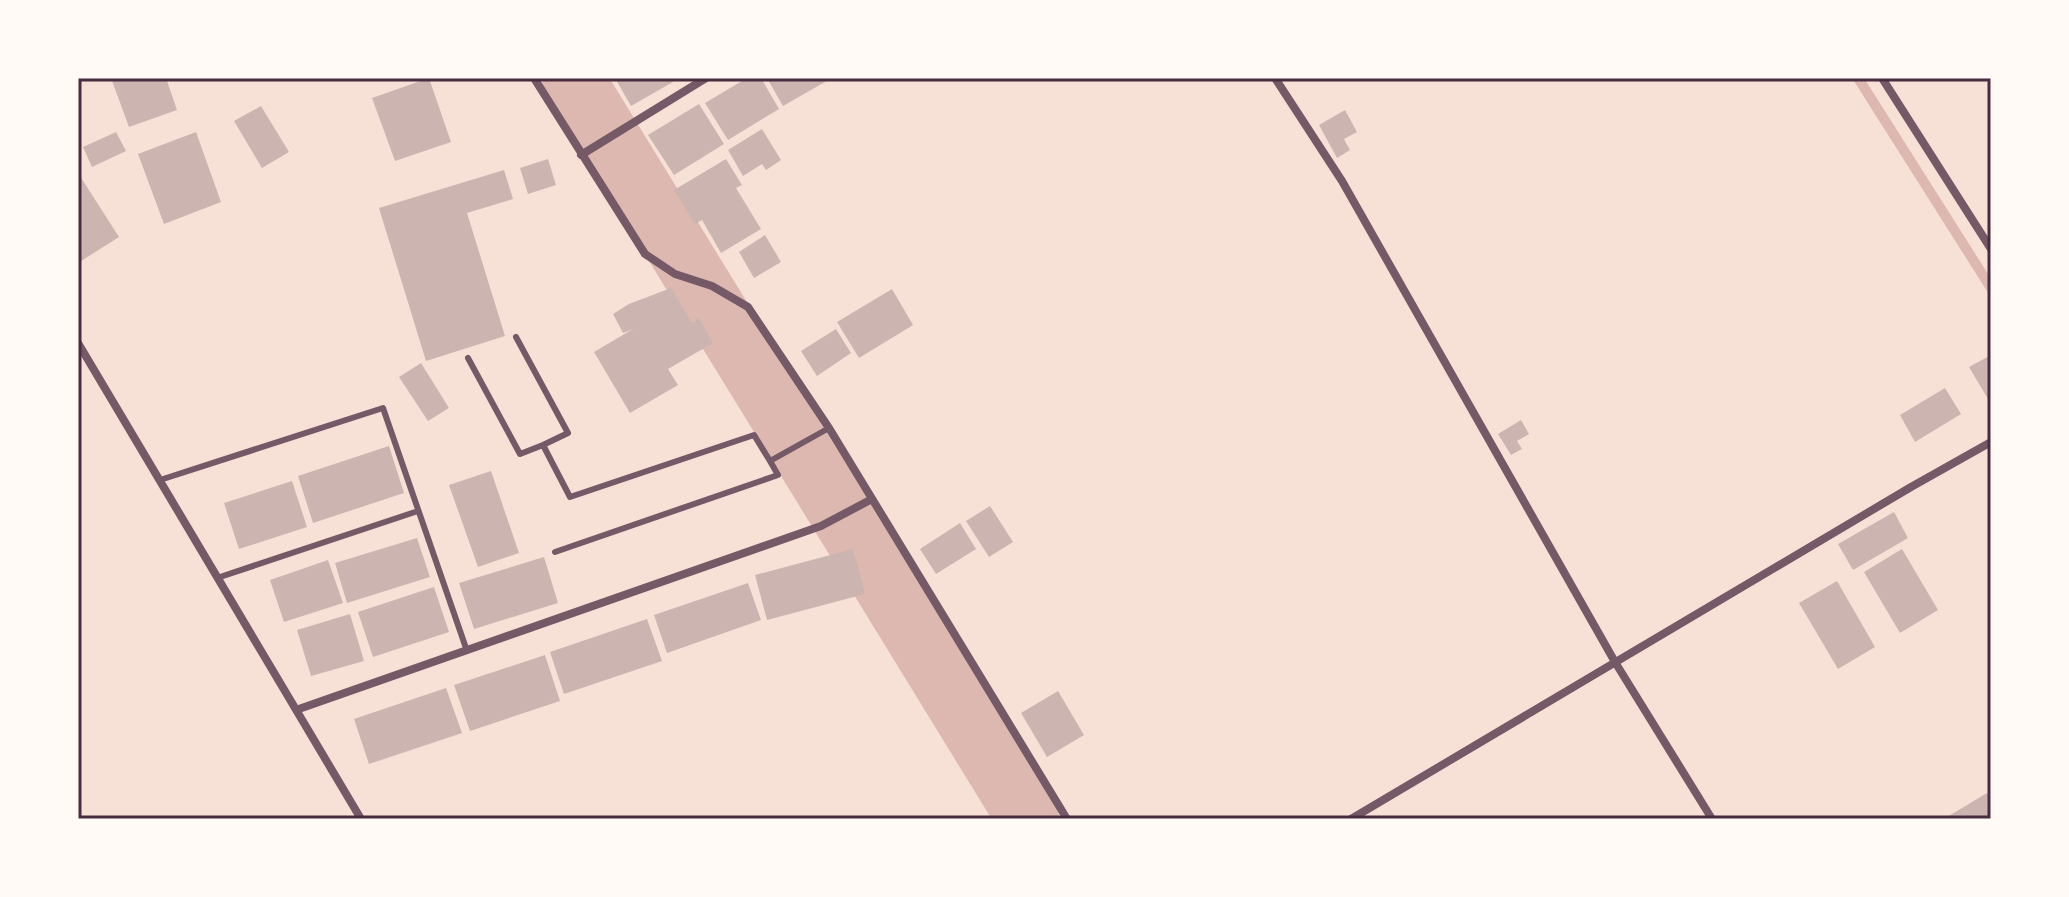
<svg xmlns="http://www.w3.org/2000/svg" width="2069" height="897" font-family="'Libre Baskerville',serif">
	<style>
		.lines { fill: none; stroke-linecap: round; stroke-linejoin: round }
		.stream { stroke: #dcb8b0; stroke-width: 10 }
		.river { stroke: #dcb8b0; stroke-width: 62 }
		.building { fill: #ccb4b1 }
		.service { stroke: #755966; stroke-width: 6 }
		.minor { stroke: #755966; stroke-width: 8 }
		.neatline { fill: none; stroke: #4a2c40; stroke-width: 3 }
	</style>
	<rect width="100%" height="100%" fill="#f7e1d7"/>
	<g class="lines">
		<path class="stream" d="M1858 78 1991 288"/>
		<path class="river" d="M573 78 1028 819"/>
	</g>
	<path class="building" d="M111 78H166L177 110 129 127Z
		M429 78 451 142 395 161 372 98Z
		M615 78H671L673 82 631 106Z
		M747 78H761L779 109 728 140 705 103Z
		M767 78H832L783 106Z
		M699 104 724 144 674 175 648 135Z
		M261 106 289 152 262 168 234 121Z
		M1345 110 1357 132 1344 139 1350 150 1337 158 1319 125Z
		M762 129 781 160 766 170 762 164 743 176 728 150Z
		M116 132 126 151 92 167 83 147Z
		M196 132 221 202 164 224 138 154Z
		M548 159 556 185 528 194 520 168Z
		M726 159 742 185 736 188 761 229 721 253 702 220 695 224 674 190Z
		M504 170 513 199 467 213 505 336 426 361 379 208Z
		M78 173 119 237 78 263Z
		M765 235 781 262 754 278 739 252Z
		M671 288 692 323 699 318 713 343 668 369 678 385 630 413 594 352 633 329 623 333 613 314 629 304Z
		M892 289 913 325 859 358 837 322Z
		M836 329 851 353 817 376 801 351Z
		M1991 355V404L1969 367Z
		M421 363 449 408 428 421 399 377Z
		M1945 388 1961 414 1915 442 1900 415Z
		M1521 420 1529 434 1517 441 1522 449 1511 455 1498 434Z
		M389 446 404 493 313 523 298 476Z
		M491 471 519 553 478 567 449 485Z
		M292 481 307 527 239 549 224 503Z
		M990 506 1013 542 989 557 966 521Z
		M1894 512 1908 538 1853 570 1838 544Z
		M960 523 976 549 936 574 920 549Z
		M417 538 430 577 347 603 335 563Z
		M853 549 865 594 767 620 755 575Z
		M1902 549 1938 610 1900 633 1864 572Z
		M544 557 558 603 474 629 459 583Z
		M328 560 343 603 284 622 270 580Z
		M1837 581 1875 647 1838 669 1799 603Z
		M748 583 761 620 667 653 654 615Z
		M434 587 449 632 373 657 358 612Z
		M350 614 364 661 311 676 297 630Z
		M647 619 662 661 564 694 550 652Z
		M545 655 560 701 470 731 454 685Z
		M446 688 462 733 369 764 354 719Z
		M1058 691 1084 735 1047 757 1021 713Z
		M1987 793 1991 799V819H1949L1947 817Z"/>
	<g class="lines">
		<path class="service" d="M516 337 568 433 543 445
			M468 358 520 454 543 445 570 497 754 435 770 461
			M160 480 383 408 467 651
			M555 552 778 475 770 461 829 428
			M217 578 418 511"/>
		<path class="minor" d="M534 78 645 254 675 274 712 286 748 307 829 428 1067 819
			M1275 78 1342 181 1615 662 1712 819
			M1882 78 1991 249
			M581 155 706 78
			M78 343 361 819
			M296 710 821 526 872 499
			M1351 819 1911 487 1991 442"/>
	</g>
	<rect width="2069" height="897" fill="none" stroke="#fffaf5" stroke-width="160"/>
	<rect x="80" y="80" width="1909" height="737" class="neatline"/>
</svg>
